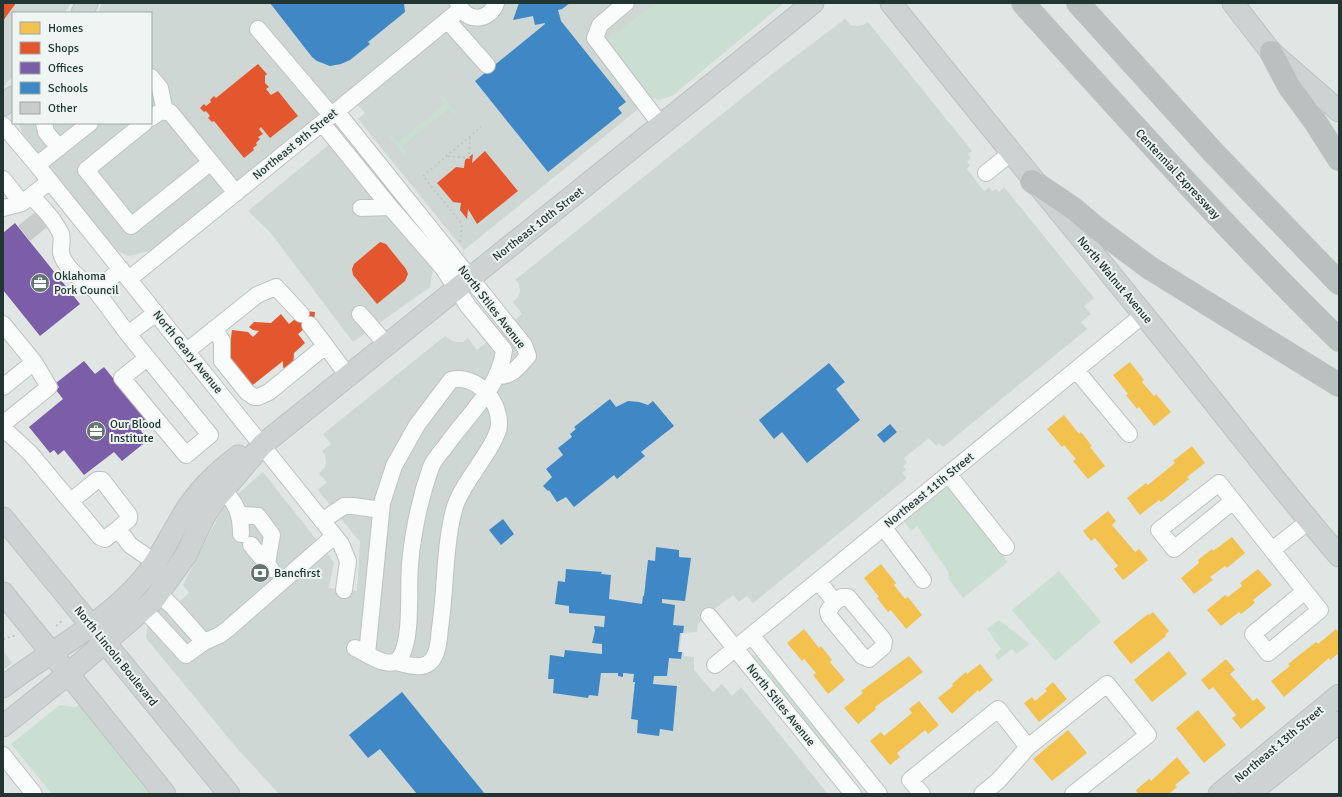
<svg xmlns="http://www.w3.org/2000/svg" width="1342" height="797" font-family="Signika,sans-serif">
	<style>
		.built { fill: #ced7d4 }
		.green { fill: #caded2 }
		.homes { fill: #f2c14e }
		.shops { fill: #e4572e }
		.offices { fill: #7b5ea7 }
		.schools { fill: #3f88c5 }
		.building { fill: #c8cdcb }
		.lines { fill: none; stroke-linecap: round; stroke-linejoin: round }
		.minor-casing { stroke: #bdc3c1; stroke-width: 18 }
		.major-casing { stroke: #bbc3c1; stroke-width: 23 }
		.highway-casing { stroke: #bbc3c1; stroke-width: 24 }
		.path { stroke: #bfc7c5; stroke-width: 2; stroke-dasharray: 2 3; stroke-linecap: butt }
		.minor { stroke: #fafbfb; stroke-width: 16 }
		.major { stroke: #ccd3d2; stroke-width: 21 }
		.highway { stroke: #b9c0bf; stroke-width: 22 }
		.labels { text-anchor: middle; stroke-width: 4; stroke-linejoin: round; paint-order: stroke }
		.street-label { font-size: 12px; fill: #213633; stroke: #eef5f2 }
		.poi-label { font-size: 12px; fill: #213633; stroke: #eef5f2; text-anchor: start }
	</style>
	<rect width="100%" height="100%" fill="#e0e6e4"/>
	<path class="built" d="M3 3H71L65 13H13V77L3 86Z
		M102 3H742L653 97 464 250 358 119 365 113 353 99 152 250 129 256 115 250 22 133 19 123H151V13H98Z
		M845 19 851 25 856 26 863 25 868 22 972 151 968 154 971 158 967 162 970 165 967 169 984 191 989 187 992 191 996 189 999 192 1004 187 1094 298 1084 306 1091 314 1081 322 1087 329 943 447 939 443 936 446 929 438 904 458 907 463 903 466 906 470 902 473 907 478 753 603 747 596 739 602 733 595 712 611 709 616 698 623 697 632 682 633 679 652 684 653V656L694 657V670L713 692 722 684 732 696 741 687 828 794H279L235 746 146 638 148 622 171 595 179 602 189 593 183 585 224 506 263 472 334 562 329 588 357 591 360 542 318 490 327 482 319 474 325 467 326 463 325 455 322 451 331 444 323 434 445 336 452 341 457 342H463L468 338 477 350 522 314 513 302 518 297 520 291 519 284 515 280 772 74Z
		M331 143 433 268 430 287 353 342 270 232 248 211Z
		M3 650 12 663 3 670Z"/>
	<path class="green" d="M468 3H487L478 9 471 7Z
		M655 3H784L672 96 658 100 648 96 608 44 609 36 615 29 618 32Z
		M440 95H442L457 114V115L448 109 402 146 407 153 405 156 390 137V135H392L398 142 445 104 439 97Z
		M364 160H367L421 229 394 205 362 162Z
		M945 488H949L957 496 1008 562 963 598 948 578 949 573 917 526 911 531 904 521Z
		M1059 571 1101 622 1055 661 1012 610Z
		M999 620 1030 644 1016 654 1012 649 998 660 995 655 1001 649 987 629Z
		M752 655 757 656 841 761 840 766 751 656Z
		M81 704 154 794H52L11 744 60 705 76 707Z"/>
	<path class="homes" d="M1130 362 1144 380 1142 382 1154 396 1156 394 1171 412 1154 426 1139 407 1137 409 1126 395 1128 394 1113 375Z
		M1064 415 1079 434 1081 432 1092 446 1090 447 1105 466 1088 479 1073 461 1076 459 1064 445 1062 447 1047 429Z
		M1192 446 1205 463 1187 477 1189 479 1161 502 1159 500 1140 515 1127 498 1146 483 1148 485 1175 463 1173 461Z
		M1108 511 1116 521 1112 525 1135 552 1139 549 1148 560 1123 580 1114 569 1118 566 1095 538 1091 541 1083 531Z
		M1232 537 1245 553 1227 568 1225 566 1210 577 1213 580 1194 594 1181 578 1199 563 1198 560 1212 549 1213 551Z
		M881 564 896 583 894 585 905 599 908 597 922 615 906 629 891 610 888 612 877 598 879 597 864 578Z
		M1258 569 1272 585 1253 600 1255 603 1241 614 1239 612 1221 626 1207 610 1225 595 1228 597 1242 586 1240 583Z
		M1153 612 1169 631 1165 635 1166 636 1131 664 1113 642 1148 614 1149 615Z
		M804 629 819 648 821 646 832 660 830 662 845 680 828 694 813 675 816 673 804 659 802 661 787 643Z
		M1336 629 1339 632V653L1330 660 1329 658 1284 697 1271 681 1290 666 1288 664 1316 642 1318 644Z
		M1169 651 1187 674 1152 702 1134 680Z
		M909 656 923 672 875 707 876 709 858 724 844 708 863 693 861 691Z
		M1226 659 1235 670 1230 674 1253 701 1257 698 1266 708 1241 729 1232 718 1236 715 1213 687 1209 690 1201 680Z
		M980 664 993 680 979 692 978 690 952 714 938 698 953 686 952 684 966 672 967 674Z
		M1053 682 1067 699 1039 722 1024 703 1032 697 1035 701 1047 691 1045 689Z
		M919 701 939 725 928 734 925 730 897 753 900 757 890 765 870 741 881 732 884 736 912 713 909 709Z
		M1198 710 1226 745 1204 763 1176 728Z
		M1068 730 1087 753 1052 781 1033 759Z
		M1177 757 1190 773 1175 785 1177 787 1169 794H1138L1136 790 1149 779 1151 781Z"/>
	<path class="shops" d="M3 3H16L3 21Z
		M258 64 267 74 265 76V83L269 87 266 89 271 95 278 91 298 116 270 138 261 127 259 129 263 134 258 137 260 139 256 143 257 145 253 148 254 150 244 158 214 121 212 122 208 118 210 116 206 111 204 112 200 108 204 104 206 106 211 102 210 100 214 96 216 98Z
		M485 151 518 191 477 224 468 209 467 219 460 210 461 203 453 202 437 183 456 167 464 168 465 160 473 154 472 163Z
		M380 242 386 244 406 269 408 274 405 281 377 304 353 275 352 269 354 264Z
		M305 311 315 312 314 321 298 334 305 343 294 353 293 367 287 371 283 367V361L249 388 228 362 232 330 248 332 253 337 259 331 253 330 249 327 254 322 271 323 281 314 289 324Z"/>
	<path class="offices" d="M15 223 80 304 40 336 3 290V233Z
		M84 361 95 374 104 367 147 420 138 427 148 440 122 461 114 452 84 475 64 450 58 455 54 450 50 453 29 427 63 399 56 390 59 387 56 383Z"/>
	<path class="schools" d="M270 3H404L405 12 368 42 370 44 350 60 341 64 330 66 317 61 312 57Z
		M519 3H570L562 9 558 10 561 21 626 102 618 108 622 113 548 172 475 81 545 24V23L535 25 533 16 513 20Z
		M829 363 845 382 836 389 860 420 807 463 782 432 774 439 759 420Z
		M610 399 616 407 628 401 639 402 648 405 653 401 674 426 641 452 645 456 617 479 614 475 574 507 566 497 557 502 549 490 548 491 543 486 552 477 546 469 563 455 558 448 572 437 570 434 576 429 574 427Z
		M890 424 897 432 884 443 877 435Z
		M503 519 514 534 501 545 489 530Z
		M656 547 679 550V557L691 558 685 601 662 599V603L675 605 673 625 684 626 683 633H680L678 652H682L681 659 669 658 667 676H654L653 684 677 686 673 731 660 729 659 736 637 733 638 720 631 719 635 682H633L634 674 623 673V677L618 676V673H601L598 696 589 695 588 698 553 693 554 679H548L550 655 564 657 565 650 602 654V644L592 643 595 631 594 626 604 627 605 616 569 613V606L555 604 558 581 565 582 566 569 602 572 601 574 611 575 609 599 642 604 643 596H644L648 560 655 561Z
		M402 692 485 794H417L380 749 368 758 349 735Z"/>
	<path class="building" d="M40 208 52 223 30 241 18 226Z"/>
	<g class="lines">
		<g class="minor-casing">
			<path id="minor" d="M458 3C465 22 489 23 496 3
				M626 3 600 25 595 38 661 125
				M447 20 487 65
				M258 29 331 115
				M151 77 160 88 165 112
				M336 111 524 345 528 356C519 366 512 377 497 376
				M151 118 161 111 170 112 236 193
				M44 123 46 132 59 148
				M144 123 86 170 131 226 211 162
				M322 123 390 207 443 268 468 306 504 350C499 390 466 416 445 447 440 453 434 460 431 467 420 498 413 532 410 564 408 588 412 634 402 654 393 674 368 654 355 648
				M3 125 37 165 341 544 348 561 344 590
				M37 165 90 123
				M986 173 1011 153
				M3 179 22 203
				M31 196C42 207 53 218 60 232 64 239 60 246 61 253 64 267 85 283 96 291
				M3 208 22 203 50 181
				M361 208 390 207
				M121 269 96 291 128 334 156 313
				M129 279 322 123 461 9
				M360 314 387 345
				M3 324 34 362 3 387
				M310 325 348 376
				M214 329 222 341V361L247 392 254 397H258L269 392 324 347
				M128 334 210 435 186 455 122 378 147 358
				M187 351 257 295 276 287 301 314
				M1076 370 1129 434
				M3 424 49 387 34 362
				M3 428 30 453 100 537 105 539 118 529 130 545 156 563
				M949 475 1006 547
				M222 490C237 502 241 516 241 534
				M71 501 97 480H102L129 515V519L118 529
				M1233 501 1174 549 1159 530 1219 483 1272 550
				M241 515 258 516 272 535 267 564
				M322 521 344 506H353L381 510
				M884 528 923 580
				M251 545 271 569
				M818 581 835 602 842 597H848L882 638 884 641 883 647 869 659 862 656 829 616 828 611 835 602
				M1305 591 1253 634 1268 653 1320 610 1272 550 1309 521
				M159 594 173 607 204 642
				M144 609 186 655 204 642 220 635 229 628 334 536
				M709 616 853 794
				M752 636 879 794
				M367 654 382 503 394 466 417 425 451 380C476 374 500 400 499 425 497 447 460 484 454 510 444 548 446 589 440 628 439 637 439 649 434 657 426 672 408 665 396 662
				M715 665 1143 315
				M3 755 34 794
				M922 794 910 780 998 709 1028 747
				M982 794 998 781 1028 747 1107 684 1148 735 1073 794"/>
		</g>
		<g class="major-casing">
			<path id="major" d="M891 3C977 111 1065 218 1152 325 1215 402 1274 481 1339 556
				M1233 3 1271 52 1339 111
				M82 13 87 3
				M3 105 13 97
				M3 518 229 794
				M3 593 165 794
				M3 687C45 654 95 629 132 591 154 569 166 544 181 518 196 492 215 474 238 456
				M3 726 68 674 153 601 186 555 204 517 215 500 262 445 813 3
				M1219 794 1339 695
				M1249 794 1339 722"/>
		</g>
		<g class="highway-casing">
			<path id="highway" d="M1023 3C1126 117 1229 232 1339 340
				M1078 3 1213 152 1339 283
				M1271 52 1289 86 1316 123 1339 159
				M1032 181 1075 210 1096 228 1150 268 1339 385"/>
		</g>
		<path class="path" d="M448 156 469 158 470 136
			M460 242 462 224 423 176 481 127
			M56 626 63 620
			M3 639 17 635"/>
		<use href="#minor" class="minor"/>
		<use href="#major" class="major"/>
		<use href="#highway" class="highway"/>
	</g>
	<defs>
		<g id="office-disc" transform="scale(1)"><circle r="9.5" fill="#647471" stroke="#eef5f2"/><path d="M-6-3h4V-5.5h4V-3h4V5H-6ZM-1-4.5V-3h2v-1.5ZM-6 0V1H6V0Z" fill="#fff"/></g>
		<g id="bank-disc" transform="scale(1)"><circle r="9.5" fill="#647471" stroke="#eef5f2"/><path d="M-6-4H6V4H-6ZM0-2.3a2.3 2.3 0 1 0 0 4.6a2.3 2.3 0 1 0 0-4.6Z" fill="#fff"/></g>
	</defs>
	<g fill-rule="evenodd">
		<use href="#office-disc" x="40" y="283"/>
		<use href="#office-disc" x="96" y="431"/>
		<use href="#bank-disc" x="260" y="573"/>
	</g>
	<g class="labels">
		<g class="street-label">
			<text transform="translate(295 144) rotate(-39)" y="4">Northeast 9th Street</text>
			<text transform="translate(1178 174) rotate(47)" y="4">Centennial Expressway</text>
			<text transform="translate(538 224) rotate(-38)" y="4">Northeast 10th Street</text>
			<text transform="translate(1115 280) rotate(50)" y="4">North Walnut Avenue</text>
			<text transform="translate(492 307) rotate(52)" y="4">North Stiles Avenue</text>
			<text transform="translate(188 352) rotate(51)" y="4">North Geary Avenue</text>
			<text transform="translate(929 490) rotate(-39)" y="4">Northeast 11th Street</text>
			<text transform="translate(116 656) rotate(51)" y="4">North Lincoln Boulevard</text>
			<text transform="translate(781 705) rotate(51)" y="4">North Stiles Avenue</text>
			<text transform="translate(1279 744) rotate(-40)" y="4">Northeast 13th Street</text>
		</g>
		<g class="poi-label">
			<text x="54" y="280">Oklahoma<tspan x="54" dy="14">Pork Council</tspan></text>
			<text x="110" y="428">Our Blood<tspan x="110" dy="14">Institute</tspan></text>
			<text x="274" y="577">Bancfirst</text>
		</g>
	</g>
	<rect width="1342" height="797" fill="none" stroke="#213633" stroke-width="8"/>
	<rect x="12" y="12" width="140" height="112" fill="#eef5f2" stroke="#9ca9a6"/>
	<rect x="20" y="22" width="20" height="12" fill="#f2c14e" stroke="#9ca9a6"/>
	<text x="48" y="32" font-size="12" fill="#213633">Homes</text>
	<rect x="20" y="42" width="20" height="12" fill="#e4572e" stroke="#9ca9a6"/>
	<text x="48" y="52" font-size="12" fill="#213633">Shops</text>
	<rect x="20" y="62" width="20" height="12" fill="#7b5ea7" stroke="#9ca9a6"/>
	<text x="48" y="72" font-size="12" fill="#213633">Offices</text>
	<rect x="20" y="82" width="20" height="12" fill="#3f88c5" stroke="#9ca9a6"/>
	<text x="48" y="92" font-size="12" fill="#213633">Schools</text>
	<rect x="20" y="102" width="20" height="12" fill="#c8cdcb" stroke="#9ca9a6"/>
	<text x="48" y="112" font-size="12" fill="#213633">Other</text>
</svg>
